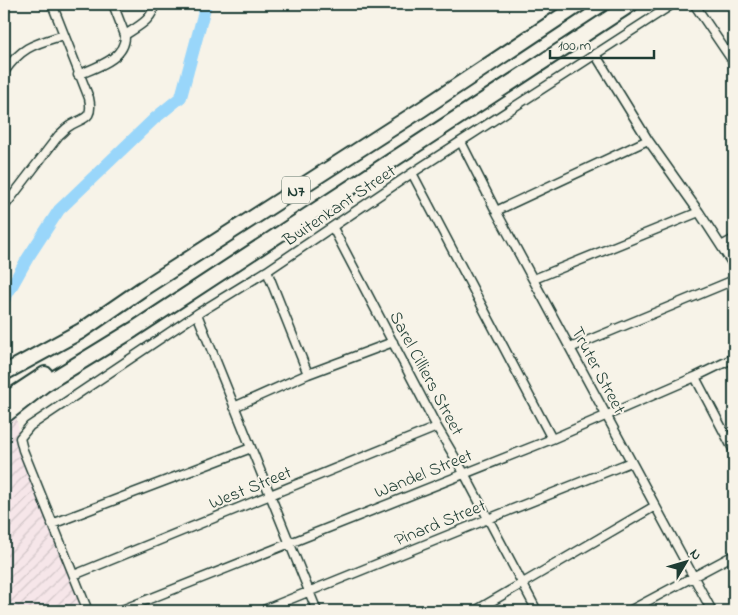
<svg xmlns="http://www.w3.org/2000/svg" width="738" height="615" font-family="'Indie Flower',sans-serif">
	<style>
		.industrial { fill: url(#industrial-furrows) }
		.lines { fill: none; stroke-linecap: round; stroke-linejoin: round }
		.river { stroke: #99d6fa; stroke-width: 12 }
		.street-casing { stroke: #1f3d34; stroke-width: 11 }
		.highway-casing { stroke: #1f3d34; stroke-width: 18 }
		.street { stroke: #f7f3e8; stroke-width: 8 }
		.highway { stroke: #f7f3e8; stroke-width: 14 }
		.labels { text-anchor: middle; stroke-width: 4; stroke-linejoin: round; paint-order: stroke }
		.shield { fill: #f7f3e8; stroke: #60746a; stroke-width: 1 }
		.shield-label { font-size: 16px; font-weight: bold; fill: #1f3d34 }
		.street-label { font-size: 18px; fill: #1f3d34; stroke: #f7f3e8 }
	</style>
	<defs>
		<pattern id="industrial-furrows" width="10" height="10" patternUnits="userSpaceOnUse" patternTransform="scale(1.25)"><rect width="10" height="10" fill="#f6e6e9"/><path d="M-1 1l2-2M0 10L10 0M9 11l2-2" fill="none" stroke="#d2c6c8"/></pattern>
	</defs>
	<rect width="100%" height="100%" fill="#f7f3e8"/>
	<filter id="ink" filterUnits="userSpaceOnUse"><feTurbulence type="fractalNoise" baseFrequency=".02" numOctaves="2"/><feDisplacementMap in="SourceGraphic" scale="10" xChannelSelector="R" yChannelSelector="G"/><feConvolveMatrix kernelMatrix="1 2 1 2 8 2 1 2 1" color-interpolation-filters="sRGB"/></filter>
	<g filter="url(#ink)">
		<path class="industrial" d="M8 370 21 443 88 611H4V373Z"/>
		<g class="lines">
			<path class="river" d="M4 300 27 259 59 210 154 119 181 97 206 4"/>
			<g class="street-casing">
				<path id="street" d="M694 4 734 63
					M125 35C137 27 154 19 154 4
					M595 54 648 140 699 212 734 266
					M4 72C22 46 35 44 64 35
					M78 75C96 67 126 59 125 35L113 4
					M461 142 496 211 712 611
					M412 173 552 439
					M4 207 59 135C62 133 65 129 68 127 82 117 94 121 89 98L52 4
					M496 211 648 140
					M333 228 437 427 464 473 537 611
					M721 246 734 239
					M267 271 308 374
					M534 279 699 212
					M197 314 317 611
					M570 348 734 280
					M695 377 734 451
					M234 407 308 374 393 342
					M52 524 251 448
					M74 575 437 427
					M88 611 23 450 20 438 30 426 197 314 267 271 412 173 673 4
					M119 611 552 439 695 377 734 358
					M261 611 488 519 631 462
					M475 611 655 506
					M629 611 734 555"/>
			</g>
			<g class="highway-casing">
				<path id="highway" d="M4 373 81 331 142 289 422 109 580 4
					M4 401 45 374
					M4 416 45 384 133 330 631 4"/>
			</g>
			<use href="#street" class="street"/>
			<use href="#highway" class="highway"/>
		</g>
	</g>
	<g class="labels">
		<rect class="shield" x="282" y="176.5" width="28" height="27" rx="4"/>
		<g class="shield-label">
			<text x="296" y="196">N7</text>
		</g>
		<g class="street-label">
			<text transform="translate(339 205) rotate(-34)" y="6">Buitenkant Street</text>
			<text transform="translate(599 370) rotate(62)" y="6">Truter Street</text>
			<text transform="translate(427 373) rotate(62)" y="6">Sarel Cilliers Street</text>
			<text transform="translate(423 473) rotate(-22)" y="6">Wandel Street</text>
			<text transform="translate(250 487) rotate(-22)" y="6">West Street</text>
			<text transform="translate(440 522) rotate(-22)" y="6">Pinard Street</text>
		</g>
	</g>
	<rect width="738" height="615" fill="none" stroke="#f7f3e8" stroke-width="20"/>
	<rect x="10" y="10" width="718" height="595" fill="none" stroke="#1f3d34" stroke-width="2" filter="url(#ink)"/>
	<g transform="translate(686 562) rotate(52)" stroke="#f7f3e8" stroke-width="4" paint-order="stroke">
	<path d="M0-4L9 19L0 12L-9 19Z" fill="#1f3d34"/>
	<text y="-8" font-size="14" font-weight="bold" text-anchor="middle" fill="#1f3d34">N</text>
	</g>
	<path d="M550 50v8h104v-8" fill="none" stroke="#1f3d34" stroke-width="2.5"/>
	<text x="558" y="50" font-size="15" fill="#1f3d34" stroke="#f7f3e8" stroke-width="4" paint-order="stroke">100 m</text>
</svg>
